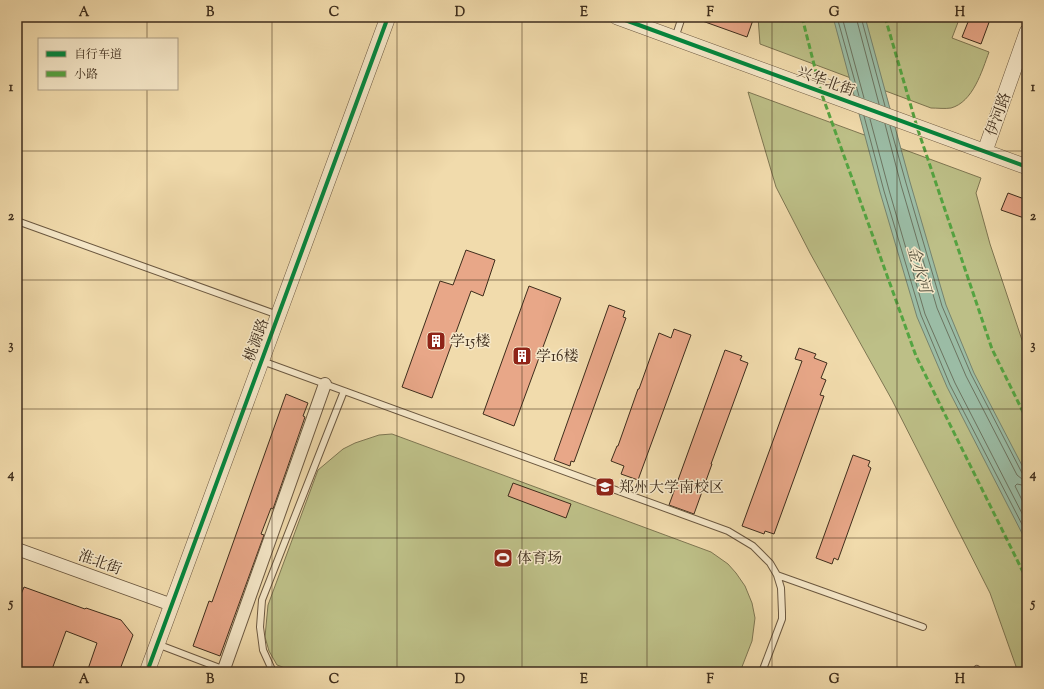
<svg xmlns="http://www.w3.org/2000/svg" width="1044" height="689" font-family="'Sorts Mill Goudy','Noto Serif SC',serif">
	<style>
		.green { fill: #bdbf87; stroke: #7e7652 }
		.water { fill: #9bbca5; stroke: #76836e }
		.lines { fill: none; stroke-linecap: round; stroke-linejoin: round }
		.shore { stroke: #6c7460; stroke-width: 1 }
		.building { fill: #e8a788; stroke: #3e2d1c }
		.service-casing { stroke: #6b5840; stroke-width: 8 }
		.minor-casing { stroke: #6b5840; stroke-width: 14 }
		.tertiary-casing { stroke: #6b5840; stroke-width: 16 }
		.service { stroke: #f6e8c9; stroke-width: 6 }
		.minor { stroke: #f6e8c9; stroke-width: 12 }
		.tertiary { stroke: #f6e8c9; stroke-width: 15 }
		.quiet { stroke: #54a441; stroke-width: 3; stroke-dasharray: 6 3; stroke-linecap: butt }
		.cycleway-casing { stroke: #f6e8c9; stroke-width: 6 }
		.cycleway { stroke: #00873e; stroke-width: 4 }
		.grid { fill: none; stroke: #3e2d1c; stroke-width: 1; stroke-opacity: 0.55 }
		.labels { text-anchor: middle; stroke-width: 3; stroke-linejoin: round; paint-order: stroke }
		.street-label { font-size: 15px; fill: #3e2d1c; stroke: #f6e8c9 }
		.poi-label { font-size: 15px; fill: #3e2d1c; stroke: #f6e8c9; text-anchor: start }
		.water-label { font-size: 16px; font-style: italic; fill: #55513e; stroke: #f6e8c9 }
		.neatline { fill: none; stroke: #3e2d1c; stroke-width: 1.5 }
		.grid-label { font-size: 13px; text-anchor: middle; font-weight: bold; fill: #3e2d1c }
	</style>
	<rect width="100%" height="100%" fill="#f1dbac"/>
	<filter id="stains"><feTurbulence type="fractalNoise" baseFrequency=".005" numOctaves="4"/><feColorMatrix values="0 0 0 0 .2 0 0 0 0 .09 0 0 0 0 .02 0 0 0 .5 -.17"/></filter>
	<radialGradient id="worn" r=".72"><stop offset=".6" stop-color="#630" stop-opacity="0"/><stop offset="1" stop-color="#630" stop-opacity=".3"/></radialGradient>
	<path class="green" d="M758 17H960L952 38 989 52C982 71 973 102 951 108 945 109 937 108 931 108L760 44Z
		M748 92 981 178 976 193 990 244 1027 355V672H1018L990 593 892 400 810 253 776 187Z
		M392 434 711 552 728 564 736 573 745 586 752 603 755 618 752 641 740 672H296L277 665 269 651 265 637 268 605 318 470 343 449 355 443 379 435Z"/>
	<path class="water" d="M833 17H865L910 182 946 305 974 373 1027 475V543L947 387 917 317 880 192Z"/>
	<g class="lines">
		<path class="shore" d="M837 17 859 96
			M842 17 864 98
			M856 17 879 104
			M861 17 885 106
			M864 116 884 191 921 315 950 385 1027 534
			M870 119 889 190 925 314 955 383 1027 523
			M885 124 901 185 937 308 966 376 1017 475 1022 479 1027 480
			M890 126 906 183 942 306 971 374 1022 473 1024 475H1027
			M1027 486 1017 484 1015 486 1027 510"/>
	</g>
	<path class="building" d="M695 17H745L753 20 747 37 694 18Z
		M970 17H991L981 44 962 37Z
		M1008 193 1027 200V219L1001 210Z
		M466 250 495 260 483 296 471 291 432 398 402 387 440 281 453 285Z
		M529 286 561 298 514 426 483 414Z
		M609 305 625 311 623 317 626 318 574 462 571 461 570 466 554 460Z
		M674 329 691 335 638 480 621 474 624 466 611 461 617 446H618L638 389H639L659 333 671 338Z
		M799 348 816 354 814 358 827 363 821 378 826 380 820 395 824 396 774 534 765 531 764 534 742 526 802 361 795 359Z
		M725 350 742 356 740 360 748 363 711 464H712L694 514 669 505Z
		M286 394 308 403 303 416 305 417 273 509 271 508 261 534 264 535 220 656 193 646 209 601 212 602Z
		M853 455 870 461 868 466 871 468 838 560 834 558 832 564 816 558Z
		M513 483 571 504 566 518 508 496Z
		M24 587 85 609 86 608 121 620 133 635 119 672H87L97 643 66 631 51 672H17V604Z"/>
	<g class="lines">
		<g class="service-casing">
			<path id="service" d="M675 38 682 17
				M17 221 278 315
				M262 361 728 531 753 546 770 563 777 575 781 588 782 613V619L762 672
				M777 575 923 627
				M157 644 225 670
				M273 672 263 650 260 627 262 600 344 391
				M975 672 977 669"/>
		</g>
		<g class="minor-casing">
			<path id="minor" d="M17 549 172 605
				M224 669 325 384"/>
		</g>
		<g class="tertiary-casing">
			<path id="tertiary" d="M617 17 1027 167
				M985 151 1027 32
				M147 672 388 17"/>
		</g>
		<use href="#service" class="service"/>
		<use href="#minor" class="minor"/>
		<use href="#tertiary" class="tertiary"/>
		<path class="quiet" d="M802 17 821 92 916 356 1027 580
			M885 17 917 127 992 349 1027 420"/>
		<g class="cycleway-casing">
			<path id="cycleway" d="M617 17 1027 167
				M147 672 388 17"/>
		</g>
		<use href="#cycleway" class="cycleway"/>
	</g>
	<path class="grid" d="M147 17V39M272 17V672M397 17V672M522 17V672M647 17V672M772 17V672M897 17V672M147 89V672M17 151H1027M17 280H1027M17 409H1027M17 538H1027"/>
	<defs>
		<g id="building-square" transform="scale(1)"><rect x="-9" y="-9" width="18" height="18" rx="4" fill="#8f2418" stroke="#f6e8c9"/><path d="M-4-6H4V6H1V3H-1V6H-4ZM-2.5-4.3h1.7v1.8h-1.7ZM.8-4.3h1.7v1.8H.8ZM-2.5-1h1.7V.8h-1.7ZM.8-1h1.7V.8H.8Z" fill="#fff"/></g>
		<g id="university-square" transform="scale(1)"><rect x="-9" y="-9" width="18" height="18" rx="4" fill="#8f2418" stroke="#f6e8c9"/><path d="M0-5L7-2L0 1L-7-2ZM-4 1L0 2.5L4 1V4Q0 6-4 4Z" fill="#fff"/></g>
		<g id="stadium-square" transform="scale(1)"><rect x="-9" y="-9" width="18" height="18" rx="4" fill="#8f2418" stroke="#f6e8c9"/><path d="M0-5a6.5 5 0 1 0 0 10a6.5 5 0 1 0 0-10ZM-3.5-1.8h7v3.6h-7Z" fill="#fff"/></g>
	</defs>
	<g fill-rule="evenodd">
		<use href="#building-square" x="436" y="341"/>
		<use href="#building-square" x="522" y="356"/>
		<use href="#university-square" x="605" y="487"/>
		<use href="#stadium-square" x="503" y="558"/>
	</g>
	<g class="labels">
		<g class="street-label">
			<text transform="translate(826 81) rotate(20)" y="5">兴华北街</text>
			<text transform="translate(998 114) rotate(-70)" y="5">伊河路</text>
			<text transform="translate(256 340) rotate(-70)" y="5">桃源路</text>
			<text transform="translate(100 562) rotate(20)" y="5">淮北街</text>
		</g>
		<g class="poi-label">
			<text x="450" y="346">学15楼</text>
			<text x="536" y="361">学16楼</text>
			<text x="619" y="492">郑州大学南校区</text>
			<text x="517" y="563">体育场</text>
		</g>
		<g class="water-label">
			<text transform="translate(920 269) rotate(74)" y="6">金水河</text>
		</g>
	</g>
	<rect width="1044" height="689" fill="none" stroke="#f1dbac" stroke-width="44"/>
	<rect x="38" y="38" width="140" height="52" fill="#f6e8c9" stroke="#ac9d84"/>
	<rect x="46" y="51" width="20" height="6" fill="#00873e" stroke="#ac9d84"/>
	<text x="74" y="58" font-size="12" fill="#3e2d1c">自行车道</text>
	<rect x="46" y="71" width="20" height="6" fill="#54a441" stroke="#ac9d84"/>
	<text x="74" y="78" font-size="12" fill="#3e2d1c">小路</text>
	<rect x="22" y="22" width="1000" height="645" class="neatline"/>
	<g class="grid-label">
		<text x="84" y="16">A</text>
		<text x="210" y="16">B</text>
		<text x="334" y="16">C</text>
		<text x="460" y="16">D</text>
		<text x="584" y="16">E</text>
		<text x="710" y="16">F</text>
		<text x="834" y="16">G</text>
		<text x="960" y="16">H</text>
		<text x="11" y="91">1</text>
		<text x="1033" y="91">1</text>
		<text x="11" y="220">2</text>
		<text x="1033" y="220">2</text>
		<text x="11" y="349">3</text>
		<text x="1033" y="349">3</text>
		<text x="11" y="478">4</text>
		<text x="1033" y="478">4</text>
		<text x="11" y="607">5</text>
		<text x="1033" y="607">5</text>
		<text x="84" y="683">A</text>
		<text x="210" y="683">B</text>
		<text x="334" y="683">C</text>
		<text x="460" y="683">D</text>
		<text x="584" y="683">E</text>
		<text x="710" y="683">F</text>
		<text x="834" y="683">G</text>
		<text x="960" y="683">H</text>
	</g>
	<rect width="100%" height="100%" filter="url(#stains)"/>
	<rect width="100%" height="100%" fill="url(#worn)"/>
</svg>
